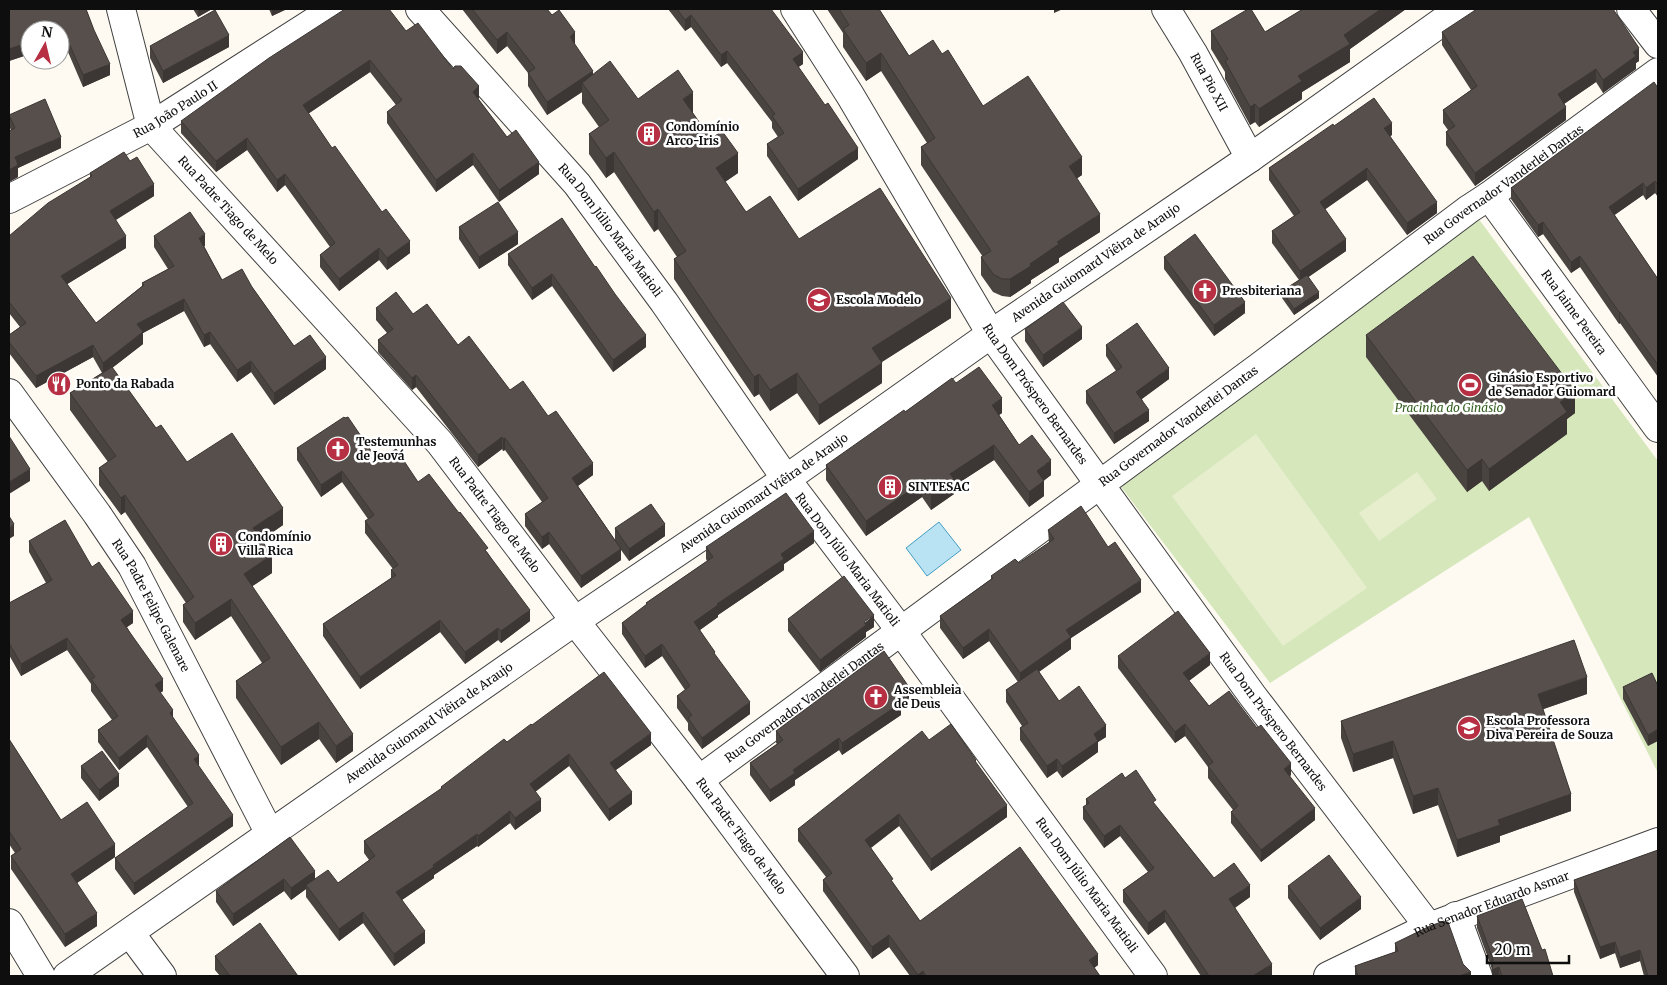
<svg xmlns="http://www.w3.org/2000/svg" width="1667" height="985" font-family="Merriweather,serif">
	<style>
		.green { fill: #d6e7bc }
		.pitch { fill: #e6eecd }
		.water { fill: #b9e2f2; stroke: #459dc4 }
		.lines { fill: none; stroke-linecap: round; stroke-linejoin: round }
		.minor-casing { stroke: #414141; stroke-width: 30 }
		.tertiary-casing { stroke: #414141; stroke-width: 30 }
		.minor { stroke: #fff; stroke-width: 28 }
		.tertiary { stroke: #fff; stroke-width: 28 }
		.wall { fill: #4a4440 }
		.shaded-wall { fill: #3c3734 }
		.building { fill: #564f4b; stroke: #3c3734 }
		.labels { text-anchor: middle; stroke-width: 5; stroke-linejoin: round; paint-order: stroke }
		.street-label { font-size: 12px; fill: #0e0e0e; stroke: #fff }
		.poi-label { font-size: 12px; font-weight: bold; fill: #0e0e0e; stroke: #fff; text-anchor: start }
		.park-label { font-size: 12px; font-style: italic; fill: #366223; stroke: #fff }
	</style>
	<rect width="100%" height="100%" fill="#fefaf1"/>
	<path class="green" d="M1478 218 1658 461V773L1529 517 1270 683 1118 483Z"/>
	<path class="pitch" d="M1256 434 1367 588 1283 646 1172 496Z
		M1417 472 1437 499 1379 541 1359 513Z"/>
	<path class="water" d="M939 522 961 550 927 576 906 548Z"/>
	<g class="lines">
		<g class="minor-casing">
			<g id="minor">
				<path id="s1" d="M121 9 151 126 440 443 575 621 699 780 845 976"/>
				<path id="s2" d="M420 9 577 184 664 302 786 479 901 631 1153 976"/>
				<path id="s3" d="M795 9 850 95 991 334 1252 695 1429 927"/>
				<path id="s4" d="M1166 9 1193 53 1250 158"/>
				<path d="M1631 9 1658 44"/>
				<path id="s5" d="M1489 196 1658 428"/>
				<path id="s6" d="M9 199 151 126 334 9"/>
				<path id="s7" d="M9 393 97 514 132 566 270 834"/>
				<path id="s8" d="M699 780 1259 367 1469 209 1489 196 1658 72"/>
				<path d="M1456 916 1478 976"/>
				<path d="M9 923 41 976"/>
				<path d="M130 933 162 976"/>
				<path id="s9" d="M1328 976 1429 927 1658 842"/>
			</g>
		</g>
		<g class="tertiary-casing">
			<g id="tertiary">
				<path id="s10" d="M67 976 575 621 786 479 991 334 1250 158 1460 9"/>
			</g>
		</g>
		<use href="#minor" class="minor"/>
		<use href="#tertiary" class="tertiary"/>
	</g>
	<path class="wall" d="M9 9H86L110 75 83 87 68 52 60 30H30V54L9 61Z
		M193 9H212L198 17Z
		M269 9H287L272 16Z
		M462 9H547L575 45 593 74 638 99 693 112H692L711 139 738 173 725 182 746 212 951 318 882 362V383L819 425 797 393 770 411 759 394 754 397 674 279V259L677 257 658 229 654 232 614 172 606 178 589 154V134L599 127 582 103V92L547 115 528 86V73L507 46 497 54Z
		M668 9H771L803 64 798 67 858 159 798 201 767 156V144L778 137 772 128V122L727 63 721 67 691 27 685 31Z
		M827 9H879L909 56 942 54 983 106 1082 175 1077 178 1100 232 1059 258V262L1031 280V283L1010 297 1002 296 993 292 981 275V257H983L921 165V147L927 143 881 71 866 81 843 47V33Z
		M1303 9H1406L1350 49V62L1302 92V99L1259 127 1255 122 1250 125 1225 79V72L1211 49V31L1265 32Z
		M406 31 453 69 479 98 478 99 507 137 539 174 499 202 473 165 436 192 387 123V112L396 105 370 72 308 114 332 148 410 253 387 270 379 260 339 291 320 267V255L330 247 285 185 277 192 247 150 216 172 181 133V121Z
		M1442 32 1639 61 1636 63V69L1603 93 1596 82 1564 104 1566 120 1475 186 1446 145V132L1448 130 1443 123V110L1471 90 1442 45Z
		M150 46 229 47 163 83 150 58Z
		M1658 88V197L1655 193 1646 200 1643 195 1614 215 1658 279V377L1620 323 1619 324 1580 267 1571 273 1543 234 1538 237 1511 199V188Z
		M9 115 61 148 18 168V177L9 182V131L11 130 9 126Z
		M1334 126 1392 135 1390 136 1437 213 1407 235 1367 180 1325 209 1346 251 1308 277 1319 298 1294 315 1282 298V291L1299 280 1272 243V231L1294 216 1269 180V168Z
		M90 173 154 196 116 220 126 248 67 284 96 323 142 286V283L168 269 154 247V236L205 246H204L222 280 252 287 294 346 326 369 274 405 251 372 237 382 210 344 204 347 184 311 143 333V344L112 368 156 428 187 462 283 525 261 540 272 573 252 586 353 751 336 763 319 739 281 765 236 698V681L262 663 231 616 195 640 183 622V605L186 603 125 512 121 515 99 485V468L108 462 70 410V393L102 373 93 357 36 388 9 353V335L20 327 9 313V236L90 177Z
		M459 227 518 244 479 269 459 239Z
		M508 254 595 267 646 347 613 372 552 286 532 300 508 265Z
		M1164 257 1245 313 1214 336 1164 269Z
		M376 308 413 314 458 345 510 390 548 416 593 475 578 486 615 540V528L665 536 629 561 621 550V560L581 588 549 544 542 549 525 526V514L542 502 505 450 503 451 502 449 478 467 416 387 412 390 378 352V340L387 333 376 320Z
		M1025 329 1082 339 1043 367 1025 341Z
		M1366 335 1575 413 1567 419V434L1489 491 1482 481 1467 492 1366 357Z
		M1106 345 1169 379 1142 399 1149 421 1114 444 1086 403V391L1116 371 1106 356Z
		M956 383 1002 413 999 415 1019 445 1051 475 1043 481 1044 496 1029 507 994 460 954 486V494L931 510 922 497 866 536 826 480V465L905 412Z
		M297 448 378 461 418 482 488 553 530 621 501 643 498 640 465 664 440 632 360 689 323 636V624L391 578V570L393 569 365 533V521L368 519 342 482 321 497 297 460Z
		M1048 530 1108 547 1141 592 1071 638V649L1039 672 1059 701 1106 737 1098 742V752L1062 778 1057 771 1047 778 1020 740V728L1022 726 1006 702V690L1018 682 989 641 963 659 940 628V616L991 579V576L1019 563 1049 543Z
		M29 541 92 567 133 623 127 627 163 691 160 693 199 767 233 826 134 895 115 869V858L188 807 147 747 119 770 98 742V730L112 720 91 691V684L67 650 21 676 9 655V603L46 583 29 552Z
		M814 543 784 564V570L718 615V617L700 630 750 714 702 749 688 730V723L677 708V696L685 690 662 656 645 668 622 634V623L646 605V603L707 561 706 559V547Z
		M788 619 874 627 866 632V637L820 672 788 631Z
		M1118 656 1210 665 1189 681 1209 706 1291 775 1290 776 1315 820 1261 862 1231 823V812L1233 810 1208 778V767L1185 736 1175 743 1118 668Z
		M1652 673 1648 746 1623 699V687Z
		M1587 694 1543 709 1571 811 1500 836V842L1457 857 1438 805 1413 814 1393 758 1353 772 1341 738V721Z
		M909 699 901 704V715L842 755 839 750 795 780V785L770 802 750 775V763L777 744 776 743V731Z
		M532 725 651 745 616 770 632 804 609 821 569 766 535 791 541 811 515 830 510 823 478 847 477 846 434 875V878L402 900 425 943 394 966 363 923 339 941 306 897V889L291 900 284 891 233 926 216 902V891L290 837 315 879 338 883 369 860 364 853V841L441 789V787Z
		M9 739 61 820 115 857 77 883 97 926 65 947 11 869V856L15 853 9 844Z
		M929 740 976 763 1007 817 931 871 899 826 871 848 893 883 920 921 1098 965 1094 968 1100 976H910L889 947 872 959 823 891V880L826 877 798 841V829Z
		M81 766 119 786 99 801 81 778Z
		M1125 778 1156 806 1214 878 1250 897 1235 908 1272 976H1201L1165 922 1148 935 1123 902V890L1148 872 1120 836 1104 848 1083 819V807L1086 805V799Z
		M1658 850V976H1644L1640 961 1620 968 1615 953 1600 959 1574 892V880Z
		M1288 886 1361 909 1320 940 1288 898Z
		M1477 916 1553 976H1492V969L1477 928Z
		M1395 943 1463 964 1471 976H1355V966L1395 952Z
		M215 956 298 976H220L215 970Z"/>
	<path class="shaded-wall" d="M198 9H212L198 17Z
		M272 9H287L272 16Z
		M1054 9H1063L1054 13Z
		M1381 9H1406L1350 49V62L1302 92V99L1259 127V109L1298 76 1344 35Z
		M691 15V27L685 31V20Z
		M507 32V46L497 54V40Z
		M575 32V45L570 37Z
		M229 35V47L163 83V71Z
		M68 41V52L60 56V44Z
		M30 42V54L9 61V49Z
		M1639 48V61L1636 63V69L1603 93V80L1633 52Z
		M727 51V63L721 67V55Z
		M803 52V64L793 71V59Z
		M881 53V71L866 81V63Z
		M370 60V72L303 117V105Z
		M110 64V75L83 87V75Z
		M1596 69V82L1558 108V94Z
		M593 71V85L582 83V92L547 115V102Z
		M479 86V98L473 103V92Z
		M693 92V112L683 119V99Z
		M1255 104V122L1250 125V107Z
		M1566 107V120L1475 186V173Z
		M1392 123V135L1384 140V128Z
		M61 137V148L18 168V177L9 182V170L15 157Z
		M247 138V150L216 172V161Z
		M858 148V159L798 201V189Z
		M614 152V172L606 178V158Z
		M473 153V165L436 192V180Z
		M738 153V173L716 188V168Z
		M1082 157V175L1069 184V166Z
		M539 162V174L499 202V190Z
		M1367 168V180L1320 213V202Z
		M285 174V185L277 192V180Z
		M1655 181V193L1646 200V188Z
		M1643 183V195L1609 219V207Z
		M154 184V196L110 223V211Z
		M1437 202V213L1407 235V223Z
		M658 209V229L654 232V212Z
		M1100 214V232L1059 258V262L1031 280V283L1010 297V279L1057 242Z
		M1543 222V234L1538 237V225Z
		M518 232V244L479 269V257Z
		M205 234V246L199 250V238Z
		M126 236V248L61 288V276Z
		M1346 239V251L1300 283V271Z
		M410 241V253L387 270V258Z
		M379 248V260L339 291V279Z
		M1580 256V267L1571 273V262Z
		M552 274V286L532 300V288Z
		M1319 292V298L1294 315V309Z
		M951 298V318L872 368V348Z
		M184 299V311L143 333V344L103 375V363L137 324Z
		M1245 302V313L1214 336V325Z
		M1619 312H1620V323L1619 324Z
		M1082 327V339L1043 367V355Z
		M210 332V344L204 347V335Z
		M646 335V347L613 372V360Z
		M93 345V357L36 388V376Z
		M326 357V369L274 405V393Z
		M251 361V372L237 382V370Z
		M882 363V383L819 425V405Z
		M1169 368V379L1136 403V392Z
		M797 373V393L770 411V390Z
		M759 374V394L754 397V377Z
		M416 375V387L412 390V378Z
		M1575 391V413L1567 419V434L1489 491V469L1560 402Z
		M1002 398V413L992 420V405Z
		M1149 410V421L1114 444V433Z
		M502 437V449L478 467V455Z
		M505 438V450L503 451V439Z
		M994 445V460L954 486V494L931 510V495L950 474Z
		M1482 459V481L1467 492V470Z
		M1051 460V475L1037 486V471Z
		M593 463V475L572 490V478Z
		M30 469V481L9 494V482Z
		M342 471V482L321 497V485Z
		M1044 481V496L1029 507V492Z
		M922 482V497L866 536V521Z
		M125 495V512L121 515V498Z
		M283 508V525L253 546V528Z
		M14 524V536L9 539V528Z
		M665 524V536L629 561V549Z
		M814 531V543L784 564V570L718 615V617L694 634V622L781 554Z
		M549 532V544L542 549V537Z
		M621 549V560L581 588V576Z
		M272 555V573L244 592V574Z
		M1141 580V592L1071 638V649L1020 685V673L1066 630Z
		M231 599V616L195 640V623Z
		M530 610V621L501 643V631Z
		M133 611V623L121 631V620Z
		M874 615V627L866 632V637L820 672V660Z
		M440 620V632L360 689V677Z
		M498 628V640L465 664V652Z
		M989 629V641L963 659V648Z
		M67 638V650L21 676V664Z
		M662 644V656L645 668V656Z
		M1210 653V665L1183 685V673Z
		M1587 677V694L1538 711V694Z
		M163 679V691L155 697V685Z
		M909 687V699L901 704V715L842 755V743L896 696Z
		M750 702V714L702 749V738Z
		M173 710V722L170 713Z
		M319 722V739L281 765V747Z
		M1185 724V736L1175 743V732Z
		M1106 725V737L1098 742V752L1062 778V766L1094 734Z
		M1658 729V741L1648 746V735Z
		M651 733V745L610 774V763Z
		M353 734V751L336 763V746Z
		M147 735V747L119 770V758Z
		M839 738V750L795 780V785L770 802V790L793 770Z
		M1393 741V758L1353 772V754Z
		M569 754V766L530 796V784Z
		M199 755V767L194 759Z
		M1057 759V771L1047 778V766Z
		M1291 763V775L1284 780V769Z
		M119 774V786L99 801V790Z
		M1438 788V805L1413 814V796Z
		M632 792V804L609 821V809Z
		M1571 794V811L1500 836V842L1457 857V840L1498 820Z
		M541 799V811L515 830V818Z
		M1007 805V817L931 871V859Z
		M1315 808V820L1261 862V850Z
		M510 811V823L478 847V836Z
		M899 814V826L865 852V840Z
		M233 815V826L134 895V883Z
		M1120 825V836L1104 848V836Z
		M477 834V846L434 875V878L396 904V892L433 865Z
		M115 844V857L71 887V874Z
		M315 871V882L306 885V889L291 900V888Z
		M284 879V891L233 926V914Z
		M1250 885V897L1229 911V899Z
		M1361 897V909L1320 940V928Z
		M1165 910V922L1148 935V923Z
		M363 912V923L339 941V929Z
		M97 913V926L65 947V934Z
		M425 931V943L394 966V954Z
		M889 935V947L872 959V947Z
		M1615 942V953L1600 959V947Z
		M1640 950V961L1620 968V957Z
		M1098 954V965L1089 972V960Z
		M1272 964V976H1253Z
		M1499 967V976H1492V970Z
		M923 971V976H918V975Z
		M1471 972V976H1459Z"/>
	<path class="building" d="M9 9H86L94 30 110 64 83 75 68 41 60 44V30H30V42L9 49Z
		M345 9H389L406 31 418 23 453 69 455 66H461L479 86 473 92 507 137 516 130 539 162 499 190 473 153 436 180 387 112 402 100 370 60 303 105 332 148 335 146 382 212 386 209 410 241 387 258 379 248 339 279 320 255 335 243 285 174 277 180 247 138 216 161 181 121 269 58Z
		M472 9H547L552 15 559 10 575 32 570 37 593 71 547 102 528 73 535 68 507 32 497 40Z
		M677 9H771L803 52 793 59 825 105 828 103 858 148 798 189 767 144 784 133 772 116 775 114 727 51 721 55 691 15 685 20Z
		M839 9H879L909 56 933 40 942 54 948 50 983 106 1028 76 1082 157 1069 166 1100 214 1057 242 1059 244 1030 264 1031 266 1010 279H1002L993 274 981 257 991 251 921 147 935 138 881 53 866 63 843 29 849 25Z
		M1248 9H1251L1265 32 1303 9H1381L1344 35 1350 44 1298 76 1302 81 1259 109 1255 104 1250 107 1225 61 1228 59 1211 31Z
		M1477 9H1613L1639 48 1633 52 1636 56 1603 80 1596 69 1558 94 1566 107 1475 173 1446 132 1455 126 1443 110 1477 86 1442 32Z
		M215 10 229 35 163 71 150 46Z
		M610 61 638 99 678 70 693 92 683 99 711 139 722 131 738 153 716 168 746 212 770 196 799 239 880 188 951 298 872 348 882 363 819 405 797 373 770 390 759 374 754 377 674 259 686 251 658 209 654 212 614 152 606 158 589 134 609 120 582 83Z
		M1654 82 1658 88V185L1655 181 1646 188 1643 183 1609 207 1658 279V365L1620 312H1619L1580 256 1571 262 1543 222 1538 225 1511 188Z
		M1374 98 1392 123 1384 128 1437 202 1407 223 1367 168 1320 202 1346 239 1300 271 1272 231 1300 212 1269 168 1333 124 1334 126Z
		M45 99 61 137 15 157 18 165 9 170V131L15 128 9 115Z
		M124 152 130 161 137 157 154 184 110 211 126 236 61 276 96 323 144 285 142 283 174 266 154 236 190 212 205 234 199 238 222 280 242 269 252 287 294 346 310 335 326 357 274 393 251 361 237 370 210 332 204 335 184 299 137 324 143 332 103 363 93 345 36 376 9 342V335L26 323 9 302V236L48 203 92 176 90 173Z
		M498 202 518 232 479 257 459 227Z
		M562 218 595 267 596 266 615 294 646 335 613 360 552 274 532 288 508 254Z
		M1195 234 1245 302 1214 325 1164 257Z
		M1473 256 1575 391 1560 402 1567 412 1489 469 1482 459 1467 470 1366 335Z
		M1307 275 1319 292 1294 309 1282 291Z
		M396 292 413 314 427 304 458 345 469 336 510 390 523 381 548 416 556 411 593 463 572 478 621 549 581 576 549 532 542 537 525 514 548 498 505 438 503 439 502 437 478 455 416 375 412 378 378 340 393 329 376 308Z
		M1063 302 1082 327 1043 355 1025 329Z
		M1137 323 1169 368 1136 392 1149 410 1114 433 1086 391 1122 367 1106 345Z
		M112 367 156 428 161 425 187 462 232 433 283 508 253 528 272 555 244 574 353 734 336 746 319 722 281 747 236 681 270 658 231 599 195 623 183 605 194 597 125 495 121 498 99 468 116 456 70 393Z
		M979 367 1002 398 992 405 1019 445 1032 435 1051 460 1037 471 1044 481 1029 492 994 445 950 474 954 479 931 495 922 482 866 521 826 465 904 410 905 412 952 378 956 383Z
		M344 417 345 418 348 417 378 461 396 449 418 482 429 474 459 513 460 512 488 548 485 550 530 610 501 631 498 628 465 652 440 620 360 677 323 624 396 575 391 570 398 565 365 521 374 515 342 471 321 485 297 448Z
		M9 436 30 469 9 482Z
		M786 493 814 531 781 554 784 559 717 604 718 605 694 622 715 652 714 653 750 702 702 738 688 718 692 715 677 696 690 686 662 644 645 656 622 623 647 604 646 603 713 557 706 547Z
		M651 504 665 524 629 549 615 528Z
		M1081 506 1108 547 1115 542 1141 580 1066 630 1071 637 1020 673 989 629 963 648 940 616 993 578 991 576 1015 559 1019 563 1054 539 1048 530Z
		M9 516 14 524 9 528Z
		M65 520 92 567 99 562 133 611 121 620 163 679 155 685 173 710 170 713 199 755 194 759 233 815 134 883 115 858 193 803 147 735 119 758 98 730 118 716 91 679 95 677 67 638 21 664 9 643V603L52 580 29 541Z
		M844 576 874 615 864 622 866 625 820 660 788 619Z
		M1178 611 1210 653 1183 673 1209 706 1229 691 1257 728 1261 725 1291 763 1284 769 1315 808 1261 850 1231 812 1238 806 1208 766 1213 762 1185 724 1175 732 1118 656Z
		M1574 640 1587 677 1538 694 1571 794 1498 820 1500 825 1457 840 1438 788 1413 796 1393 741 1353 754 1341 721Z
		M884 651 909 687 896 696 901 703 842 743 839 738 793 770 795 773 770 790 750 763 783 740 776 731Z
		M1037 669 1059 701 1079 686 1106 725 1094 734 1098 741 1062 766 1057 759 1047 766 1020 728 1028 723 1006 690Z
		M604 672 651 733 610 763 632 792 609 809 569 754 530 784 541 799 515 818 510 811 478 836 477 834 433 865 434 867 396 892 425 931 394 954 363 912 339 929 306 885 328 870 338 883 375 856 364 841 442 788 441 787 504 739 507 742 531 724 532 725Z
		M1652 673 1658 686V729L1648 735 1623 687Z
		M951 724 976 760 975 761 1007 805 931 859 899 814 865 840 893 879 891 880 920 921 1020 847 1098 954 1089 960 1100 976H926L923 971 918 975 889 935 872 947 823 880 832 873 798 829 922 731 929 740Z
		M9 739 61 820 87 802 115 844 71 874 97 913 65 934 11 856 21 849 9 831Z
		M102 751 119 774 99 790 81 766Z
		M1136 770 1156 800 1153 802 1214 878 1234 863 1250 885 1229 899 1272 964 1253 976H1209L1165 910 1148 923 1123 890 1154 868 1120 825 1104 836 1083 807 1089 803 1086 799 1122 773 1125 778Z
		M290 837 315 871 291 888 284 879 233 914 216 891Z
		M1658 850V976H1648L1640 950 1620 957 1615 942 1600 947 1574 880Z
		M1329 855 1361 897 1320 928 1288 886Z
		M1522 899 1542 950 1545 949 1553 976H1502L1499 967 1492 970 1493 959 1477 916Z
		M1444 921 1445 923 1448 922 1463 964 1471 972 1459 976H1358L1355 966 1398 951 1395 943 1430 926Z
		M260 923 298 976H230L215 956Z"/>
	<defs>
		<g id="building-disc" transform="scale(1.25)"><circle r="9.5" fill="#b62f42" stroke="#fff"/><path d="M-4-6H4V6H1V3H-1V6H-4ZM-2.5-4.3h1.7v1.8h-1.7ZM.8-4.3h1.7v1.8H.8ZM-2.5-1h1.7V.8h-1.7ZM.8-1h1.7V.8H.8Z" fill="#fff"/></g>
		<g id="church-disc" transform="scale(1.25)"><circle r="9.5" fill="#b62f42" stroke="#fff"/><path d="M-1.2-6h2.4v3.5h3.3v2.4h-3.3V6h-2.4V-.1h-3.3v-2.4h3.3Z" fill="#fff"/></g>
		<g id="school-disc" transform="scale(1.25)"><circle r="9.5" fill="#b62f42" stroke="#fff"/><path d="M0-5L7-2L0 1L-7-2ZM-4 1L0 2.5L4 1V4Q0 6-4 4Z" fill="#fff"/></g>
		<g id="restaurant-disc" transform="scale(1.25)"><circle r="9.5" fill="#b62f42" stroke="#fff"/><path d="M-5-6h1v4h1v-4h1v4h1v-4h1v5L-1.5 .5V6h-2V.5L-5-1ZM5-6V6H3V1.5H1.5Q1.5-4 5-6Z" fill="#fff"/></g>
		<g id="stadium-disc" transform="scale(1.25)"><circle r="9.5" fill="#b62f42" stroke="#fff"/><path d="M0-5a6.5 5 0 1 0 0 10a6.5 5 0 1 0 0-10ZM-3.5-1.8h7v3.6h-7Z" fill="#fff"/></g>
	</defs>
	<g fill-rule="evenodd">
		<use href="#building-disc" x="649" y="134"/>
		<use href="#church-disc" x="1205" y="291"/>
		<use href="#school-disc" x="819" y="300"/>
		<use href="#restaurant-disc" x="59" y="384"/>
		<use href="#stadium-disc" x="1470" y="385"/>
		<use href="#church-disc" x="338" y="449"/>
		<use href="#building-disc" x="890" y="487"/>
		<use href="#building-disc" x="221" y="544"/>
		<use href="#church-disc" x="876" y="697"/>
		<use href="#school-disc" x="1469" y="728"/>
	</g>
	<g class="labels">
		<g class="street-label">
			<text dy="4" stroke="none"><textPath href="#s4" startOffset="85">Rua Pio XII</textPath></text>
			<text dy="4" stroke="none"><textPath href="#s6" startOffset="189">Rua João Paulo II</textPath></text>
			<text dy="4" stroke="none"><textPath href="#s8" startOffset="1001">Rua Governador Vanderlei Dantas</textPath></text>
			<text dy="4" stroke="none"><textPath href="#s1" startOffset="235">Rua Padre Tiago de Melo</textPath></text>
			<text dy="4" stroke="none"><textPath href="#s2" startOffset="292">Rua Dom Júlio Maria Matioli</textPath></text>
			<text dy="4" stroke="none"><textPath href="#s10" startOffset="1252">Avenida Guiomard Viêira de Araujo</textPath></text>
			<text dy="4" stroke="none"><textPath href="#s5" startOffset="144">Rua Jaime Pereira</textPath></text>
			<text dy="4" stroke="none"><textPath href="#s3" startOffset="454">Rua Dom Próspero Bernardes</textPath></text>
			<text dy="4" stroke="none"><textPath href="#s8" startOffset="596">Rua Governador Vanderlei Dantas</textPath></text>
			<text dy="4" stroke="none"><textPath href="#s10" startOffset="848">Avenida Guiomard Viêira de Araujo</textPath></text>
			<text dy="4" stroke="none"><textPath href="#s1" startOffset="640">Rua Padre Tiago de Melo</textPath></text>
			<text dy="4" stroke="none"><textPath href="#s2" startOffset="698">Rua Dom Júlio Maria Matioli</textPath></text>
			<text dy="4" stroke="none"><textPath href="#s7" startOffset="256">Rua Padre Felipe Galenare</textPath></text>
			<text dy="4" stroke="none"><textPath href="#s8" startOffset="131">Rua Governador Vanderlei Dantas</textPath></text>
			<text dy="4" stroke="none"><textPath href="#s3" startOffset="859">Rua Dom Próspero Bernardes</textPath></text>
			<text dy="4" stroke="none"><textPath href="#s10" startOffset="442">Avenida Guiomard Viêira de Araujo</textPath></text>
			<text dy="4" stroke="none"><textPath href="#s1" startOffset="1045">Rua Padre Tiago de Melo</textPath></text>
			<text dy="4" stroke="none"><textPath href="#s2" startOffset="1102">Rua Dom Júlio Maria Matioli</textPath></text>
			<text dy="4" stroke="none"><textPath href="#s9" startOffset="179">Rua Senador Eduardo Asmar</textPath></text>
		</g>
		<g class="poi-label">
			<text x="666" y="131">Condomínio<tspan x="666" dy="14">Arco-Iris</tspan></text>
			<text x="1222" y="295">Presbiteriana</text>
			<text x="836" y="304">Escola Modelo</text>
			<text x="1488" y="382">Ginásio Esportivo<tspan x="1488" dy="14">de Senador Guiomard</tspan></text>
			<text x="76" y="388">Ponto da Rabada</text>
			<text x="356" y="446">Testemunhas<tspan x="356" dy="14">de Jeová</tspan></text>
			<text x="908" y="491">SINTESAC</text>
			<text x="238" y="541">Condomínio<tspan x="238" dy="14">Villa Rica</tspan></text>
			<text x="894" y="694">Assembleia<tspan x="894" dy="14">de Deus</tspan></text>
			<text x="1486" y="725">Escola Professora<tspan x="1486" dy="14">Diva Pereira de Souza</tspan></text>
		</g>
		<g class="park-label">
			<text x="1449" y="412">Pracinha do Ginásio</text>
		</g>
	</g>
	<rect width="1667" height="985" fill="none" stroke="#0e0e0e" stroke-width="20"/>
	<g transform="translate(45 45) rotate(8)"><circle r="24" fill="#ffffff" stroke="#9f9f9f"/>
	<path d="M0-4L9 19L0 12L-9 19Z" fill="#b62f42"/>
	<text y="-8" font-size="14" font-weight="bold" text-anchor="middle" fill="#0e0e0e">N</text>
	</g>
	<path d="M1487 955v8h82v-8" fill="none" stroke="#0e0e0e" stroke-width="2.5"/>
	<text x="1494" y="955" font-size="15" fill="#0e0e0e" stroke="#ffffff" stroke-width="4" paint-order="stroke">20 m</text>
</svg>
